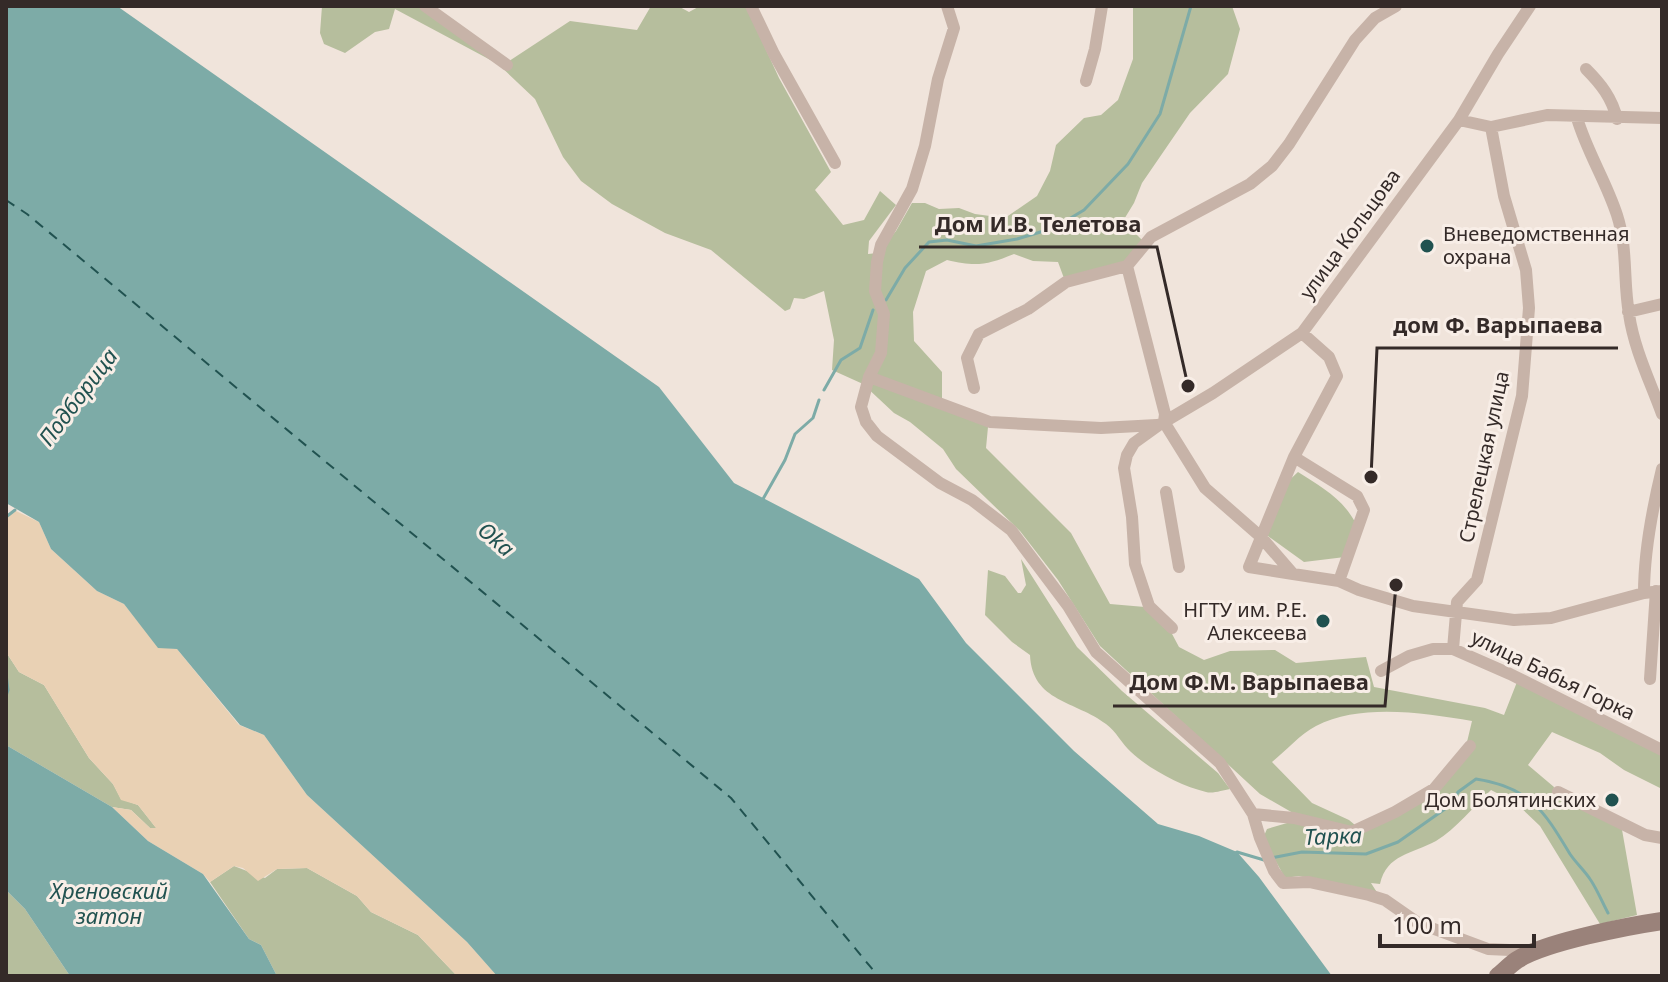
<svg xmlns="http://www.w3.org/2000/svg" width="1668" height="982" font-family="'Noto Sans',sans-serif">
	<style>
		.green { fill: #b6be9d }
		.sand { fill: #e9d1b4 }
		.water { fill: #7daba7 }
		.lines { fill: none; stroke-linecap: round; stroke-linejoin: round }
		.stream { stroke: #7daba7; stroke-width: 3 }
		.ferry { stroke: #215250; stroke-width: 2; stroke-dasharray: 10 8; stroke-linecap: butt }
		.minor { stroke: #c7b3a8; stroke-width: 12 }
		.secondary { stroke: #9a827a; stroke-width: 18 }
		.poi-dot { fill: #215250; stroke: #f8eee7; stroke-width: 3 }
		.labels { text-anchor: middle; stroke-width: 6; stroke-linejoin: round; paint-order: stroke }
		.street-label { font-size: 20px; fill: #342a28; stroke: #f8eee7 }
		.poi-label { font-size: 20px; fill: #342a28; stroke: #f8eee7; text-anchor: end }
		.water-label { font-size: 22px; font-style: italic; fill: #215250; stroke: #f8eee7 }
		.leader { fill: none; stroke: #342a28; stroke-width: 3 }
		.callout-dot { fill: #342a28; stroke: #f8eee7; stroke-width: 3 }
		.callout-label { font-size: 22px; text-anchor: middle; font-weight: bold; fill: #342a28; stroke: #f8eee7; stroke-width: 6; stroke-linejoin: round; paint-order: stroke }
	</style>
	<rect width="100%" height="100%" fill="#f0e4db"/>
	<path class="green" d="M322 6H419L503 65 570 21 637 30 651 6H678L689 12 700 6H746L779 78 831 172 815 190 843 225 864 220 880 191 896 205 869 241 868 254 878 253 896 231 912 203H925L939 209 959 208 975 214 1005 218 1037 196 1050 171 1056 145 1084 118 1101 115 1118 100 1133 59V6H1232L1240 29 1228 74 1190 113 1142 183 1134 203 1123 221 1144 242 1126 264 1065 281 1058 262 1033 261 1014 254C987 265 976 267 947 260L926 271 913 312 914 341 942 372V399L988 427 986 448 1071 533 1110 604 1145 607 1171 632 1179 647 1204 660 1230 651 1275 650 1296 663 1366 657 1374 687 1485 708 1504 715 1517 682 1662 754V789L1624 770 1600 753 1552 732 1528 765 1554 787 1553 793 1621 824 1637 915 1600 924 1540 826 1516 803 1491 790C1474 806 1456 829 1436 841 1412 854 1387 854 1380 884L1371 883 1378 894 1299 876 1285 878 1263 838 1267 829 1294 821 1357 834 1438 792 1467 742 1472 721C1424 713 1361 703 1316 726 1300 734 1286 751 1272 762L1312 803 1349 820 1355 825 1347 829 1293 813 1260 794 1100 646 1058 580 1020 531 956 469 943 449 910 422 894 413 863 384 832 370 834 340 824 291 804 299 794 298 790 309 785 311 711 250 665 233 612 204 581 181 563 157 535 99 498 64 395 9 389 29 375 32 345 53 324 44 320 33Z
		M1298 472C1320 486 1342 498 1355 522L1345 557 1304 562 1265 534 1283 486Z
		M1021 559 1077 647 1122 691 1218 773 1230 789C1223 790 1213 794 1206 792 1181 786 1149 769 1131 752 1122 744 1116 731 1106 724 1076 701 1032 702 1030 655L1012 642 985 615 988 570 1005 576 1018 593H1021L1026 585Z
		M6 652 19 672 44 685 89 758 113 784 121 799 138 805 157 829 150 828 131 810 112 807 6 745Z
		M234 866 265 878 277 869 307 868 357 896 371 912 418 935 457 976H277L261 945 249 939 210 882Z
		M6 890 25 909 70 976H6Z"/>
	<path class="sand" d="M14 510 39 522 51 549 97 591 124 604 158 647 177 649 239 725 264 735 307 795 467 942 497 976H457L418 935 371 912 357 896 307 868 277 869 258 881 243 868 234 866 210 882 203 874 148 841 112 807 131 810 150 828H156L138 805 121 800 113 784 89 758 44 685 19 672 6 652V517Z"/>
	<path class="water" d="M6 6H117L659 387 734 483 919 579 966 643 1074 751 1158 824 1199 836 1237 852 1259 877 1332 976H497L467 942 307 795 264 735 240 725 177 649 158 648 124 604 97 591 51 549 39 522 6 503Z
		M6 745 112 807 148 841 203 874 249 939 261 945 277 976H70L25 909 6 890Z"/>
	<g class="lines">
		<path class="stream" d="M886 300 905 268 929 242 947 240 976 246 1017 239 1054 228 1084 210 1128 164 1160 114 1191 6
			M824 390 841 360 860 348 873 310
			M763 499 785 460 795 434 813 418 819 400
			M6 517 15 510
			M6 674 8 690 6 696
			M1234 854 1237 852 1264 860
			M1271 858 1302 852 1366 854 1398 842 1452 804 1458 792 1476 779C1530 787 1544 811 1570 854 1576 863 1584 870 1590 879 1597 889 1602 902 1608 913"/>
		<path class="ferry" d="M6 200 27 214 731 798 878 976"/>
		<path class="minor" d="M425 6 507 65
			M751 6 774 54 835 163
			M947 6 954 28 938 79 925 146 912 189 881 245 877 262 875 291 884 314 881 353 869 377 861 407 866 422 877 436 940 483 972 500 1011 530 1068 606 1096 652 1220 763 1253 814 1260 838 1274 871 1283 883 1309 882 1369 895 1385 900 1418 923 1488 949 1529 951
			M1586 69C1601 84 1612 98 1617 119
			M1086 81 1095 49 1102 6
			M1577 118C1587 152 1606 181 1617 215 1628 249 1623 280 1629 314 1634 349 1650 381 1662 414
			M1459 120 1491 127 1547 115 1662 118
			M1127 266 1165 414 1164 422 1205 488 1261 537 1293 574 1339 581 1359 590 1413 606 1514 620 1551 618 1644 593 1662 591
			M1628 312 1662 304
			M869 377 990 422 1101 428 1157 425
			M974 388 967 358 979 334 1028 309 1066 282 1127 266 1151 237 1250 184 1272 166 1289 144 1355 40 1375 18 1396 6
			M1294 457 1357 496 1364 510 1339 581
			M1166 492 1179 567
			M1293 574 1249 567 1294 457 1337 376 1329 357 1302 333
			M1644 593C1644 551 1652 510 1662 469
			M1172 628 1149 606 1135 564 1132 517 1124 468 1127 455 1134 443 1159 425 1213 393 1302 333 1459 120 1498 54 1530 6
			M1453 649 1457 602 1477 580 1522 396 1529 308 1526 270 1504 196 1491 127
			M1381 671 1409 656 1433 649H1453L1510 674 1662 750
			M1650 679 1656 591
			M1558 792 1645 835 1662 838
			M1253 814 1294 818 1352 832 1395 812 1434 789 1470 746"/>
		<path class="secondary" d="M1498 976C1504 971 1511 964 1517 960 1545 942 1628 926 1662 921"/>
	</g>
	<g class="poi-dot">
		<circle cx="1427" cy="246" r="8"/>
		<circle cx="1323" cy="621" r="8"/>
		<circle cx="1612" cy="800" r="8"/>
	</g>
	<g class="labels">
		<g class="street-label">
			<text transform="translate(1350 234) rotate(-54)" y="7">улица Кольцова</text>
			<text transform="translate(1484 457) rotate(-78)" y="7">Стрелецкая улица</text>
			<text transform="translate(1553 675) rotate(26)" y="7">улица Бабья Горка</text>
		</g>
		<g class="poi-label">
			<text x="1443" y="241" text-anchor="start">Вневедомственная<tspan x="1443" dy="23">охрана</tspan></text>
			<text x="1307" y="617">НГТУ им. Р.Е.<tspan x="1307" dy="23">Алексеева</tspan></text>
			<text x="1596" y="807">Дом Болятинских</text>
		</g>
		<g class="water-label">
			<text transform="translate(78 397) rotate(-53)" y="8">Подборица</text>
			<text transform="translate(496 539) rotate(41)" y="8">Oka</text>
			<text transform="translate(1333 836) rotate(-2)" y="8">Тарка</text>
			<text x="109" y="899">Хреновский<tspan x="109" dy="25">затон</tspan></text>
		</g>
	</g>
	<path class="leader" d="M1188 386L1157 247H919M1371 477L1377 348H1618M1396 585L1385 706H1113"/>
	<g class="callout-dot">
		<circle cx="1188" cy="386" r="8"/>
		<circle cx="1371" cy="477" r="8"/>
		<circle cx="1396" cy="585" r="8"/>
	</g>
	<g class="callout-label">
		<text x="1038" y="232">Дом И.В. Телетова</text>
		<text x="1498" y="333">дом Ф. Варыпаева</text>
		<text x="1249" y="690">Дом Ф.М. Варыпаева</text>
	</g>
	<rect width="1668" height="982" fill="none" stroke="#342a28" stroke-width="16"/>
	<path d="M1380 934v12h154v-12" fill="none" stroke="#342a28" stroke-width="4"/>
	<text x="1392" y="934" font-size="24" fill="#342a28" stroke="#f8eee7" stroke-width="6" paint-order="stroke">100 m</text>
</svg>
